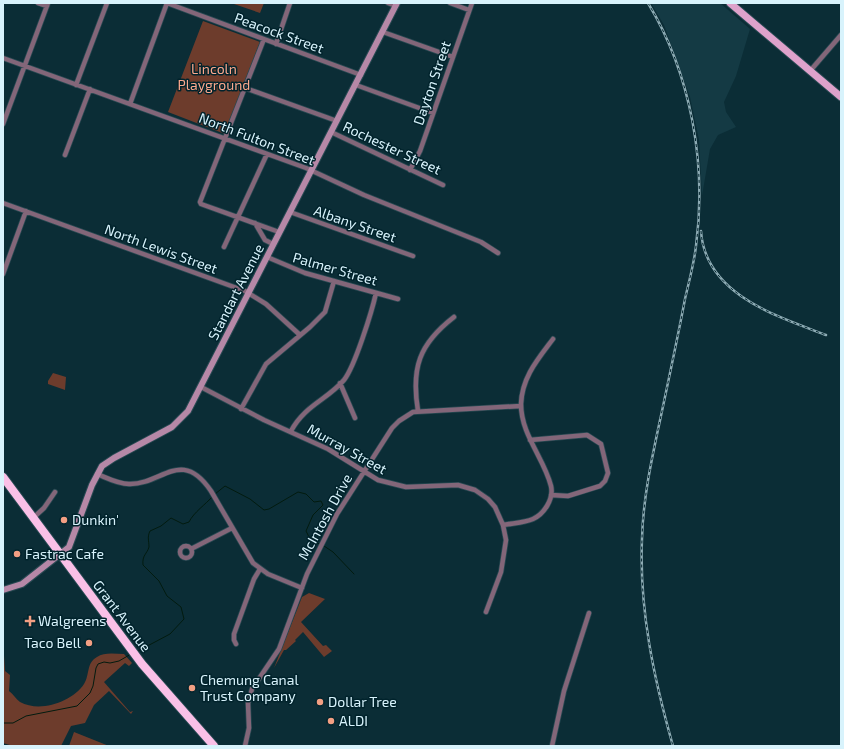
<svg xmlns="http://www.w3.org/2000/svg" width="844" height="749" font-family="'Exo 2',sans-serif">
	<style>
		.built { fill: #143a44 }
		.green { fill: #6d3c2c }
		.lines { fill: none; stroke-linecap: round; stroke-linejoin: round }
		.stream { stroke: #021b0f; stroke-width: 1 }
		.street-casing { stroke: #284952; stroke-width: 6 }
		.secondary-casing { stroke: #284952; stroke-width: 8 }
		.primary-casing { stroke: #284952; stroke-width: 9 }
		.highway-casing { stroke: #284952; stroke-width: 10 }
		.street { stroke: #836679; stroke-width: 4.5 }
		.secondary { stroke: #b688a7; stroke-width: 6 }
		.primary { stroke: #dea2cb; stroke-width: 7 }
		.highway { stroke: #fac0e7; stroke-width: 8 }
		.rail-casing { stroke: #8dabb4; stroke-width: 2.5 }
		.rail { stroke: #01232c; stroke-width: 1; stroke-dasharray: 3; stroke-linecap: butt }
		.poi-dot { fill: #f39f83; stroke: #01232c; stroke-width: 1.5 }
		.labels { text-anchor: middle; stroke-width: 3; stroke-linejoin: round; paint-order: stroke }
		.street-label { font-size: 14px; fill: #d8f3fc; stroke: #01232c }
		.park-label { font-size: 14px; fill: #fca88d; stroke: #01232c }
		.poi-label { font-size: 14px; fill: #d8f3fc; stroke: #01232c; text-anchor: start }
	</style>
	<rect width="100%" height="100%" fill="#0b2d36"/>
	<path class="built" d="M651 3H720L750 29 736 76 724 102 726 112 736 127 718 135 710 149 702 196 699 140 690 97 664 25Z"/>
	<path class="green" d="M231 3H264L260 13Z
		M203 21 260 42 225 134 168 112Z
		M53 373 66 377 65 390 48 384V381Z
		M309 593 325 599 301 622 323 646 326 645 332 651 324 657 303 632 295 640 296 641 286 650H284L274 668 302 597Z
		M3 640 5 671 10 675 9 691C13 694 16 699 20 702 40 713 72 702 84 684 90 675 86 663 97 657 104 652 115 654 124 654L132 663 129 666 125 663 104 682 130 712 133 711 131 714 109 691 94 705 85 723 71 726 61 746H13L3 743Z
		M74 732 109 746H69Z"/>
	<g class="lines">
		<path class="stream" d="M215 494 225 486 250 499 264 510 269 509 298 492 306 494 314 502 321 501 323 505 313 515 306 531 309 537 319 544
			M324 546 333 552 354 574
			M138 651 170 634 184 619 181 607 167 596 159 581 143 565C142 555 147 554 149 547 149 541 147 537 150 531L161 526 171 518 183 524 189 522C194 512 205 505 213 496
			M3 723H13L26 716 77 706 90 693 93 686 96 668 98 664 104 662 110 663 119 661 131 654"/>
		<g class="street-casing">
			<path id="street" d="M38 3 47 6
				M167 3 361 75
				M388 3 396 6
				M450 3 469 10
				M383 32 453 57
				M264 39 200 202 201 204 279 232
				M276 44 290 3
				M3 58 306 168 364 195 481 242 498 253
				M810 71 841 35
				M76 85 107 3
				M356 85 433 113
				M245 88 337 121
				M130 104 167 3
				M3 124 48 3
				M331 132 443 185
				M65 155 90 89
				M410 170 420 151 472 3
				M3 203 245 291 266 304 300 335
				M290 212 413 256
				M255 223 265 240 273 244
				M224 247 267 154
				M267 257 305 273 398 299
				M3 274 26 211
				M340 383 355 418
				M201 387 264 420 328 449 378 480 406 487 458 485 475 490 488 499 495 507 503 525 506 540 501 572 486 612
				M241 409 266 364 310 327 325 312 334 281
				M418 411C411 368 419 344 454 317
				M291 431C305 405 327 400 344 380 355 366 372 311 376 293
				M530 440 587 435 601 444 608 473 605 481 600 486 568 496 551 495
				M97 474C107 478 118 484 129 484 162 485 181 447 211 491L253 563 268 574 302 588
				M33 518 44 508 55 492
				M503 525C513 523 524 523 533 519 544 514 554 499 551 486 544 458 521 435 521 404 522 377 538 359 553 339
				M180 552a6 6 0 1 1 12 0a6 6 0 1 1-12 0Z
				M191 549 232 528
				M236 644 234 640V634L254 579 260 569
				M245 746 249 728 248 703 252 689 279 649 307 574 337 514 392 428 399 421 413 412 521 406
				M552 746 564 691 589 613"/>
		</g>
		<g class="secondary-casing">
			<path id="secondary" d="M3 590 22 584 69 547 92 485 102 466 114 458 172 427 188 411 397 3"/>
		</g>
		<g class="primary-casing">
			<path id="primary" d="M730 3 841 97"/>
		</g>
		<g class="highway-casing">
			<path id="highway" d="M3 477 142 664 214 746"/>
		</g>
		<use href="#street" class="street"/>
		<use href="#secondary" class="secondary"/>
		<use href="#primary" class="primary"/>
		<use href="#highway" class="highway"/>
		<g class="rail-casing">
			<path id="rail" d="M648 3C691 74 707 164 696 246 694 264 689 281 685 299 678 336 670 373 662 411 653 453 643 496 642 539 639 610 654 679 673 746
				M701 231C705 294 776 316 826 335"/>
		</g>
		<use href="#rail" class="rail"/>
	</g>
	<g class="poi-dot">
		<circle cx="64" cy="520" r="4"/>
		<circle cx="17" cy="554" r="4"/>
		<path d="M28 615h4v4h4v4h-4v4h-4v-4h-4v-4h4z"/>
		<circle cx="89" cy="643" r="4"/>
		<circle cx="192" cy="688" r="4"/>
		<circle cx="320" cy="702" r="4"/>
		<circle cx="331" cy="721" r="4"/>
	</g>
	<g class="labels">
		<g class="street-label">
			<text transform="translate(279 33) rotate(20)" y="5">Peacock Street</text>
			<text transform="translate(432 83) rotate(-71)" y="5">Dayton Street</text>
			<text transform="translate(257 139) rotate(21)" y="5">North Fulton Street</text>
			<text transform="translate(392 148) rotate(25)" y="5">Rochester Street</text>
			<text transform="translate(355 224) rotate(19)" y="5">Albany Street</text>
			<text transform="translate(161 249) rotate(20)" y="5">North Lewis Street</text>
			<text transform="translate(335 269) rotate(16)" y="5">Palmer Street</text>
			<text transform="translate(236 292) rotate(-63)" y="5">Standart Avenue</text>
			<text transform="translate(347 449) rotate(29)" y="5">Murray Street</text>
			<text transform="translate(325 517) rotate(-61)" y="5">McIntosh Drive</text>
			<text transform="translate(122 616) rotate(53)" y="5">Grant Avenue</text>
		</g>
		<g class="park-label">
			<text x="214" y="74">Lincoln<tspan x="214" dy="16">Playground</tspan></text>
		</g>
		<g class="poi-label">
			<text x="72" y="525">Dunkin'</text>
			<text x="25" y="559">Fastrac Cafe</text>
			<text x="38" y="626">Walgreens</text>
			<text x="81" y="648" text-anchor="end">Taco Bell</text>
			<text x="200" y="685">Chemung Canal<tspan x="200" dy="16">Trust Company</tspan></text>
			<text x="328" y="707">Dollar Tree</text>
			<text x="339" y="726">ALDI</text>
		</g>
	</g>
	<rect width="844" height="749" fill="none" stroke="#d8f3fc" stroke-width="8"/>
</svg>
